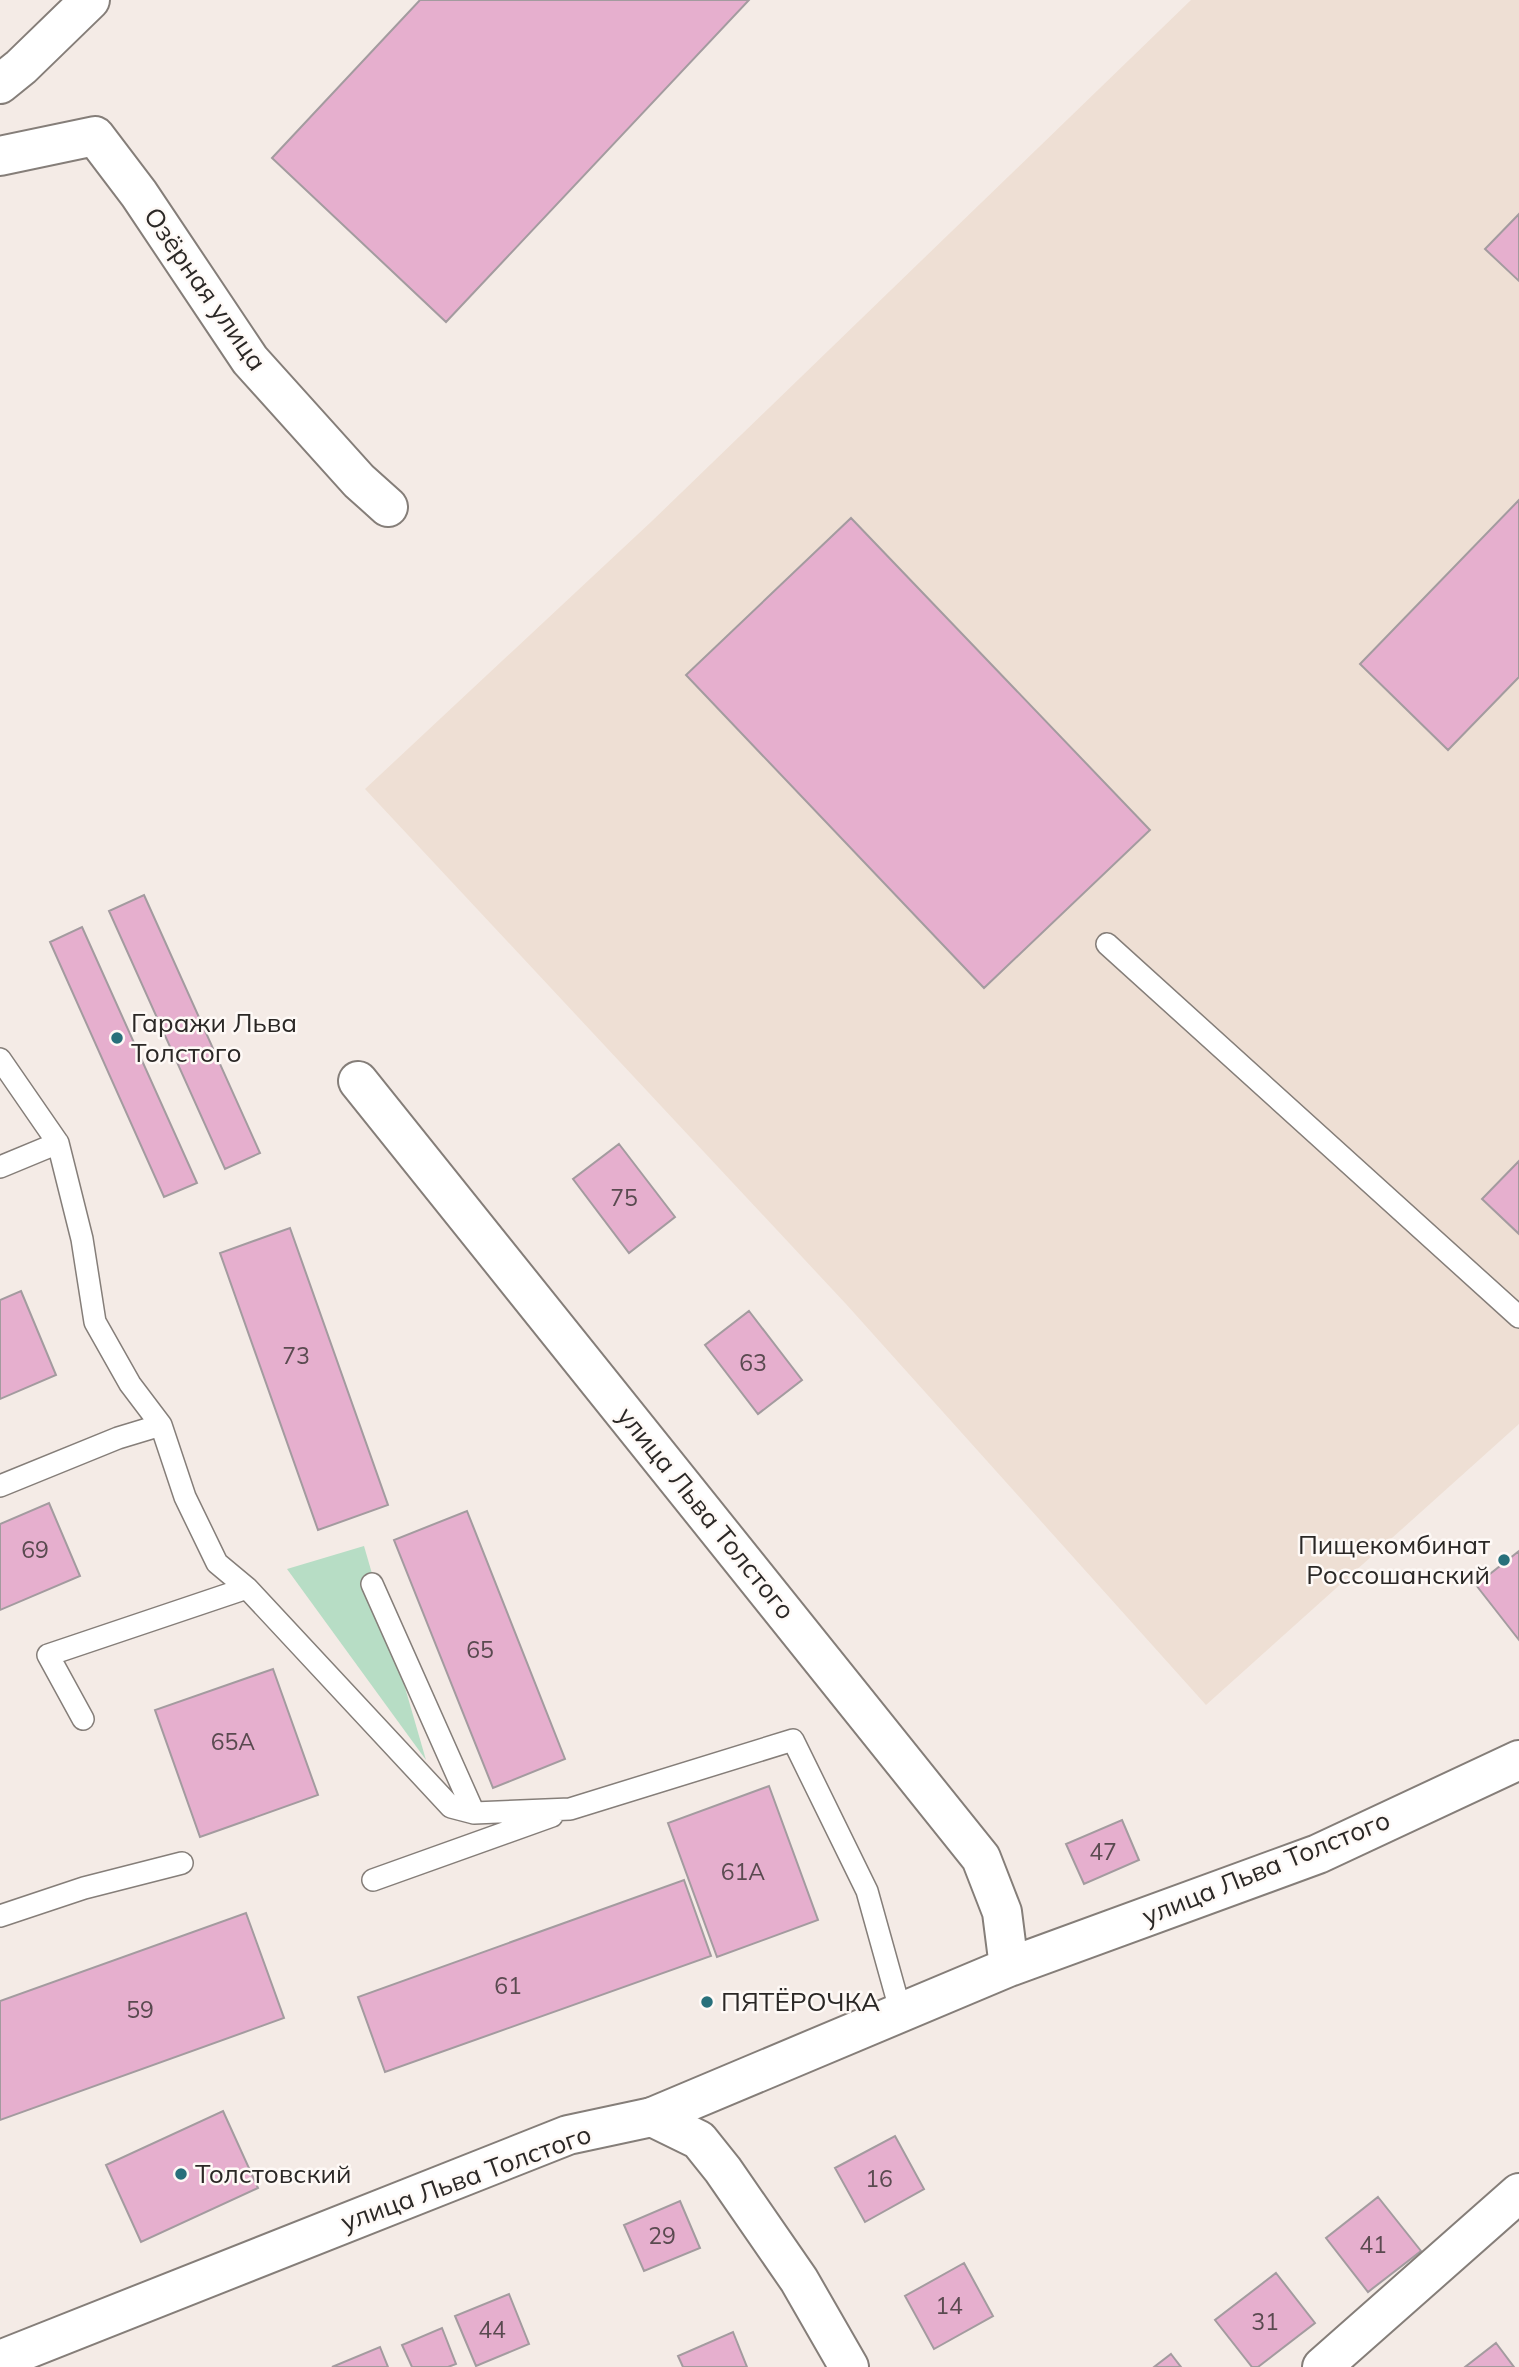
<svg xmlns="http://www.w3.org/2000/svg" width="1519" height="2367" font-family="Mulish,sans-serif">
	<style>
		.built { fill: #eedfd4 }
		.green { fill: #b7ddc5 }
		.building { fill: #e6afce; stroke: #a39b9f; stroke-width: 2 }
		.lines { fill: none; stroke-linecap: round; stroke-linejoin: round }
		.service-casing { stroke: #857e79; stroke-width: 24 }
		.minor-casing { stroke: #857e79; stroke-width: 42 }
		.tertiary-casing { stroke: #857e79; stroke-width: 42 }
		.service { stroke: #fff; stroke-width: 21 }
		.minor { stroke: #fff; stroke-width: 38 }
		.tertiary { stroke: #fff; stroke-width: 38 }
		.poi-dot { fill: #28707b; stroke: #fef9f6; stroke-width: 2.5 }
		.labels { text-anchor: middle; stroke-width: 5; stroke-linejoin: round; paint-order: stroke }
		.number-label { font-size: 23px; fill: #5a4a50 }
		.street-label { font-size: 26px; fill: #2b2826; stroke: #fef9f6 }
		.poi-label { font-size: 26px; fill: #2b2826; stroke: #fef9f6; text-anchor: start }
	</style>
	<rect width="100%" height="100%" fill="#f4ebe6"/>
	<path class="built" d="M1191 0H1519V1424L1206 1705 846 1304 365 789 652 521Z"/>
	<path class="green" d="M364 1546 426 1760 287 1569Z"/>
	<path class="building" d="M420 0H749L446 322 272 158Z
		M1519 214V281L1485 249Z
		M1519 500V677L1448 750 1360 664Z
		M851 518 1150 830 984 988 686 675Z
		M144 895 260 1153 225 1169 109 911Z
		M82 927 197 1183 164 1197 50 942Z
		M619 1144 675 1217 629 1253 573 1179Z
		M1519 1161V1234L1482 1199Z
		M290 1228 388 1505 318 1530 220 1253Z
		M21 1291 56 1375 0 1399V1300Z
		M749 1311 802 1380 758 1414 705 1345Z
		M49 1503 80 1576 0 1610V1524Z
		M467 1511 565 1759 493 1788 394 1540Z
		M1519 1551V1640L1476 1585Z
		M273 1669 318 1795 200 1837 155 1710Z
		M769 1786 818 1920 717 1957 668 1823Z
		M1122 1820 1139 1860 1084 1884 1066 1844Z
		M684 1880 711 1956 385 2072 358 1997Z
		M246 1913 284 2018 0 2120V2001Z
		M223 2111 258 2188 141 2242 106 2165Z
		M895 2136 924 2189 865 2222 835 2168Z
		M1378 2197 1421 2251 1368 2292 1326 2238Z
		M680 2201 700 2248 644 2271 624 2225Z
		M964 2263 993 2316 934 2349 905 2296Z
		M1276 2273 1315 2323 1258 2367H1252L1215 2320Z
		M509 2294 529 2344 476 2366 455 2316Z
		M442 2328 456 2364 448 2367H412L402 2345Z
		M733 2332 747 2367H683L678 2356Z
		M1496 2343 1514 2367H1465Z
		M380 2347 388 2367H332Z
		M1171 2354 1181 2367H1154Z"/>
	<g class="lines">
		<g class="service-casing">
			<path id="service" d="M1107 944 1519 1317
				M0 1059 58 1143
				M0 1167 58 1143 82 1239 95 1322 130 1384 161 1425 185 1497 217 1563 247 1588 451 1807 474 1813 570 1809 793 1740 867 1891 901 2013
				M0 1486 118 1438 161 1425
				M372 1584 474 1813
				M83 1719 48 1655 247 1588
				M373 1880 552 1816
				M0 1916 84 1888 182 1863"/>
		</g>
		<g class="minor-casing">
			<path id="minor" d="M0 84 21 67 90 0
				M0 156 95 136 139 194 250 360 359 481 388 507
				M358 1081 981 1858 1002 1912 1009 1967
				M652 2117 1009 1967 1318 1854 1519 1760
				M1322 2367 1519 2193"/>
		</g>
		<g class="tertiary-casing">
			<path id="tertiary" d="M0 2360 568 2135 652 2117 699 2140 723 2170 799 2280 849 2367"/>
		</g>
		<use href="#service" class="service"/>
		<use href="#minor" class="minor"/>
		<use href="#tertiary" class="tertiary"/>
	</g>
	<g class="poi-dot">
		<circle cx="117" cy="1038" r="7"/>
		<circle cx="1504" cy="1560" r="7"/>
		<circle cx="707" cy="2002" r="7"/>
		<circle cx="181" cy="2174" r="7"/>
	</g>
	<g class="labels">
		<g class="number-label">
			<text x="624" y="1206">75</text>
			<text x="296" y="1364">73</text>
			<text x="753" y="1371">63</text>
			<text x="35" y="1558">69</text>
			<text x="480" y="1658">65</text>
			<text x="233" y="1750">65А</text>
			<text x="1103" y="1860">47</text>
			<text x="743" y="1880">61А</text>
			<text x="508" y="1994">61</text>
			<text x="140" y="2018">59</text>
			<text x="879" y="2187">16</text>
			<text x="662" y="2244">29</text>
			<text x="1373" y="2253">41</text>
			<text x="949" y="2314">14</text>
			<text x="1265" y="2330">31</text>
			<text x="492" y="2338">44</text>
		</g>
		<g class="street-label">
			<text transform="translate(205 289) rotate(55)" y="9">Озёрная улица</text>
			<text transform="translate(706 1513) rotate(51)" y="9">улица Льва Толстого</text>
			<text transform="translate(1266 1868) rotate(-22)" y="9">улица Льва Толстого</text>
			<text transform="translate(466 2178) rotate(-20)" y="9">улица Льва Толстого</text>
		</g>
		<g class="poi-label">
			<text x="131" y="1032">Гаражи Льва<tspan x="131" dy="30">Толстого</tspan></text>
			<text x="1490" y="1554" text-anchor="end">Пищекомбинат<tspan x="1490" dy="30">Россошанский</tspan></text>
			<text x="721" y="2011">ПЯТЁРОЧКА</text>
			<text x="195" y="2183">Толстовский</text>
		</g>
	</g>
</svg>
